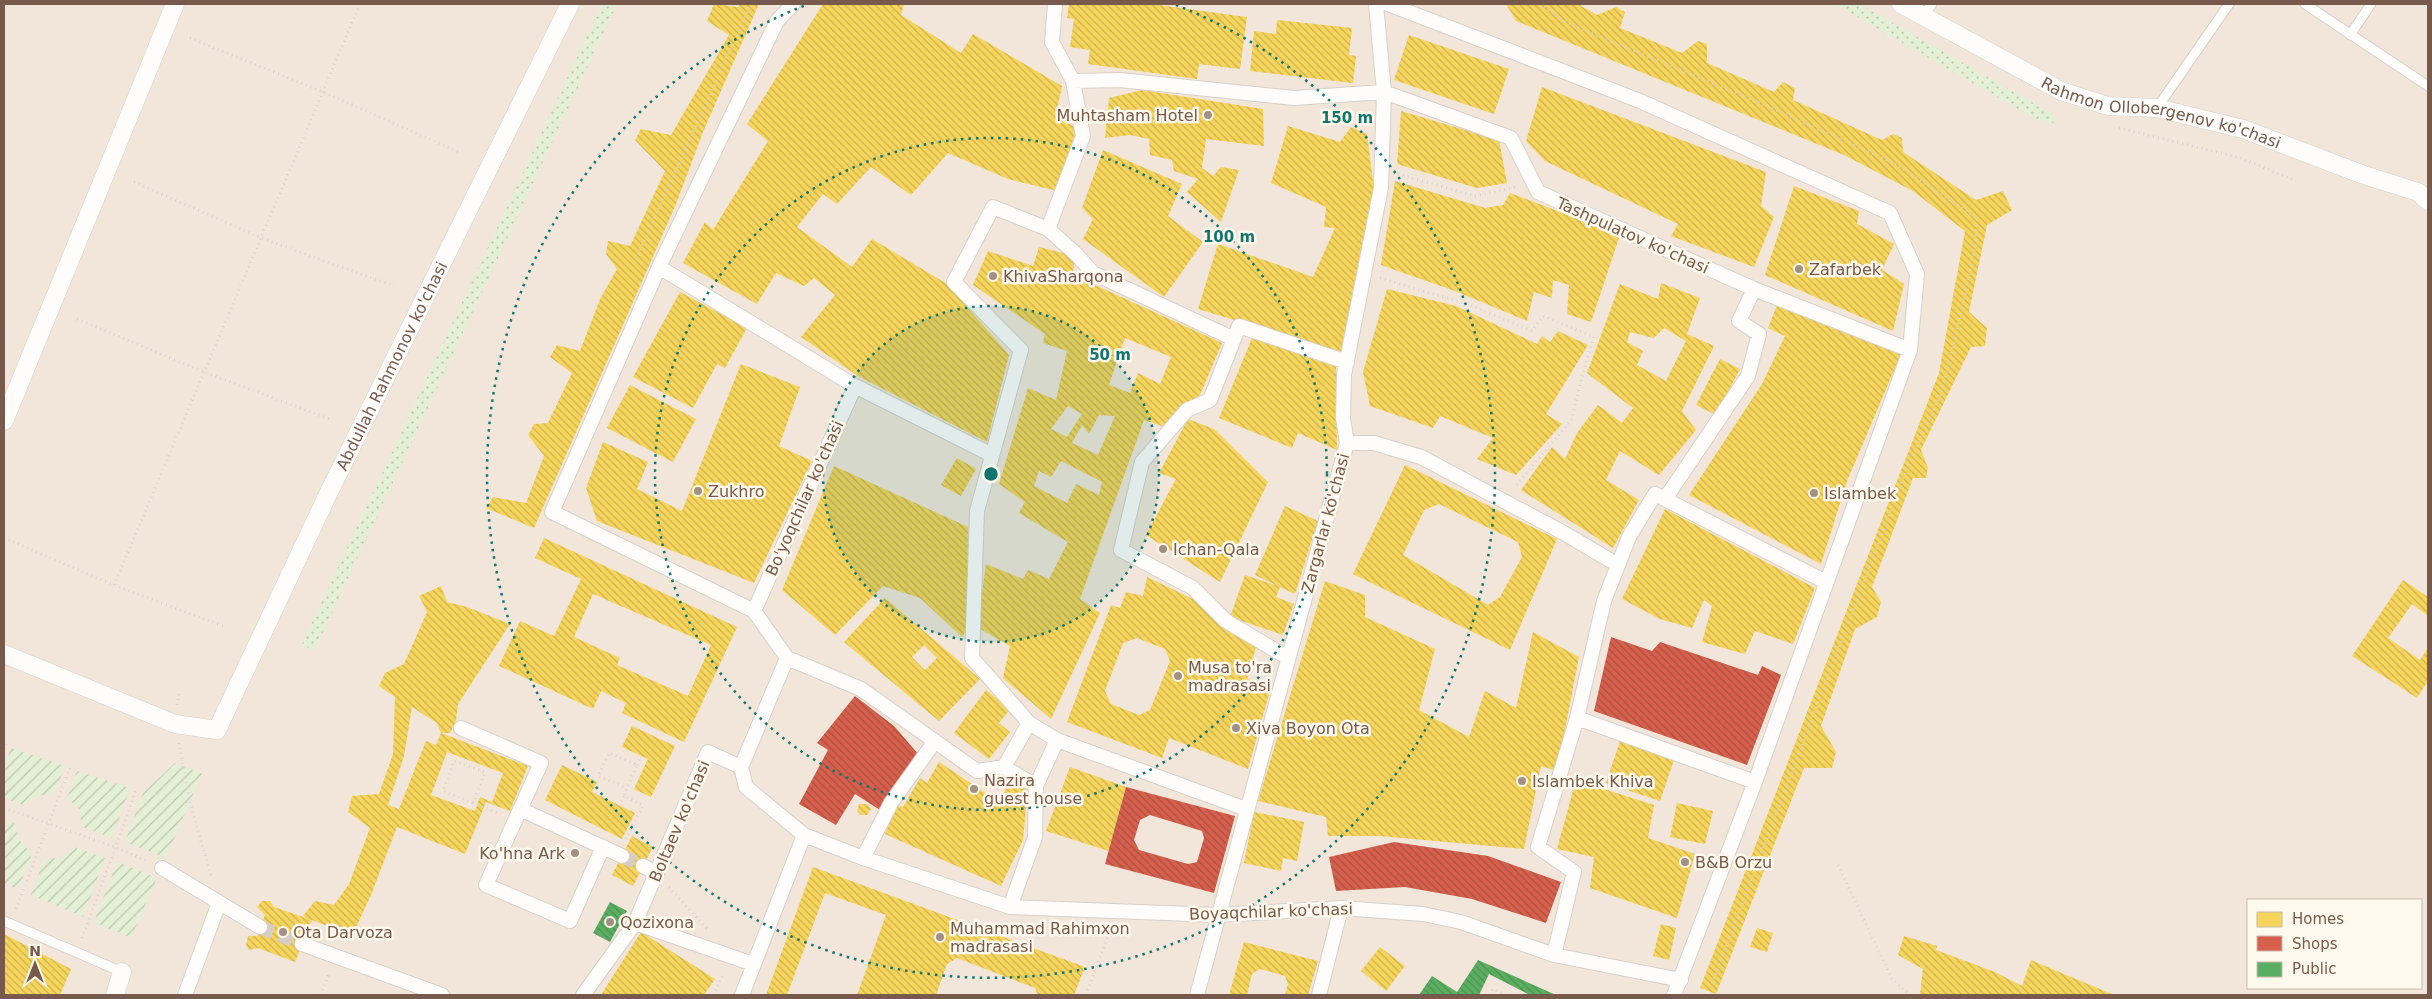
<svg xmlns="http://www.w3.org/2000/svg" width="2432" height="999" font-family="'DejaVu Sans',sans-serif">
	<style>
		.residential { fill: #f1e6d9; fill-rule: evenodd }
		.grass { fill: url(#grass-dots) }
		.garden { fill: url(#garden-furrows) }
		.homes { fill: url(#homes-back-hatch); fill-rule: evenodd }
		.shops { fill: url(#shops-back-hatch); fill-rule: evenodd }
		.public { fill: url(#public-back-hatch) }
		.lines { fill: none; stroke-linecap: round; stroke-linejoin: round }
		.pedestrian-tunnel { stroke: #d8cdc4; stroke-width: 14; stroke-dasharray: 14 7; stroke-linecap: butt }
		.service-casing { stroke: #d7d0ca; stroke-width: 11 }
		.pedestrian-casing { stroke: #d7d0ca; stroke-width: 16 }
		.minor-casing { stroke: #d7d0ca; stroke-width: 19 }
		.path { stroke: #dad2ce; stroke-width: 3; stroke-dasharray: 1 4; stroke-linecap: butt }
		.service { stroke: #fefdfc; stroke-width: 9 }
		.pedestrian { stroke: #fefdfc; stroke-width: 14 }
		.minor { stroke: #fefdfc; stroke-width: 18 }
		.ring { fill: none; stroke: #0f766e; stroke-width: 2.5; stroke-dasharray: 2.5 5 }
		.poi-dot { fill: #a49083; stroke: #fff8ed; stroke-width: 2 }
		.labels { text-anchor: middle; stroke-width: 5; stroke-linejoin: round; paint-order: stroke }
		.street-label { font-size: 16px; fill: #775a4b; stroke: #fff8ed }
		.poi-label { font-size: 16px; fill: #775a4b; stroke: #fff8ed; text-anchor: start }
		.centre { fill: #0f766e; stroke: #fff8ed; stroke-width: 2.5 }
		.ring-label { font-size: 15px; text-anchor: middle; font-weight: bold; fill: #0f766e; stroke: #fff8ed; stroke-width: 5; stroke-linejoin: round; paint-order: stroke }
	</style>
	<defs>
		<pattern id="grass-dots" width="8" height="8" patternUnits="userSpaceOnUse" patternTransform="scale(1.25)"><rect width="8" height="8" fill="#e4efd7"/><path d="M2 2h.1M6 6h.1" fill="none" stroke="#bec5b0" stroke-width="1.8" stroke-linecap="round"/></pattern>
		<pattern id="garden-furrows" width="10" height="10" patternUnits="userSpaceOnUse" patternTransform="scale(1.25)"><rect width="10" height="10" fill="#e4efd7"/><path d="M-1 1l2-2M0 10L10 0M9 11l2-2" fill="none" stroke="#bec5b0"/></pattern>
		<pattern id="homes-back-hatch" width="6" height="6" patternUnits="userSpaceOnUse" patternTransform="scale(1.25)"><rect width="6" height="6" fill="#f6d55c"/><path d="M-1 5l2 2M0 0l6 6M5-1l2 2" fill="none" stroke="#ccb04e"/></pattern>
		<pattern id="shops-back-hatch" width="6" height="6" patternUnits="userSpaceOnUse" patternTransform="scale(1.25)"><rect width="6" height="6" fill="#d6604d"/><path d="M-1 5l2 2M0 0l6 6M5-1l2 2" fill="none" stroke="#aa4f3f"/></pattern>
		<pattern id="public-back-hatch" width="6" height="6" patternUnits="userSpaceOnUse" patternTransform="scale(1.25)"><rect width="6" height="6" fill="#5aae61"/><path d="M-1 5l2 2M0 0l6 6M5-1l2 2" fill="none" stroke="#4f9152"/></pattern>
	</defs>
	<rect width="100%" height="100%" fill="#f8f3ec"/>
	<path class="residential" d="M4 4H2428V995H4ZM2248 900H2421V988H2248Z"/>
	<path class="grass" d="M602 4H617L314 651 302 644Z
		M1834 4H1860L2053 114 2057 123 2039 121Z"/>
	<path class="garden" d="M11 748 65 766 55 793 38 796 23 805 4 798V767Z
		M175 763 202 773 166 858 125 842 143 793Z
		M77 771 130 788 112 838 82 827 79 809 67 798Z
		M4 820 15 824 20 841 32 854 18 889 4 883Z
		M75 847 105 858 83 917 31 895 44 859 61 858Z
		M117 862 157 878 131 938 94 922Z"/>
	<path class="homes" d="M714 4 738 7 740 4H759L703 132 676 204 534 528 486 508 493 497 526 503 544 456 528 435 534 424 548 423 572 373 550 357 557 345 580 351 600 299 617 269 606 254 608 241 630 246 665 171 635 140 641 129 671 135 729 35 707 21Z
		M823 4H904L901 15 961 53 973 34 1062 86 1056 114 1078 130 1057 191 1008 179 948 153 911 195 871 167 837 204 823 194 797 227 852 267 872 239 947 284 1009 355 987 442 858 376 801 337 835 295 814 278 804 286 776 273 757 304 683 263 705 222 713 230 768 141 747 124Z
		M1069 4H1151L1247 17 1240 69 1199 64 1197 79 1088 64 1090 50 1070 47 1074 19 1067 18Z
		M1506 4H1578L1597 15 1616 7 1625 12 1620 28 1682 53 1698 41 1707 44V63L1774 92 1783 82 1795 88 1793 100 1882 140 1893 134 1902 138 1903 152 1976 200 2003 191 2012 210 1987 225 1969 312 1987 328 1985 346 1971 347 1921 450 1928 468 1926 478H1913L1872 587 1881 602 1877 617 1855 629 1821 726 1836 752 1832 768H1804L1716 994 1700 988 1939 373 1965 231 1913 191 1844 155 1516 21Z
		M1277 20 1352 28 1349 55 1356 56 1353 83 1250 71 1254 31 1276 34Z
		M1409 35 1509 69 1494 114 1394 80Z
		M1542 87 1766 172 1761 206 1774 217 1754 267 1671 236 1678 224 1545 161 1526 141Z
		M1142 90 1263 109 1264 146 1206 139 1202 168 1213 176 1221 167 1239 170 1221 222 1187 192 1198 179 1174 171 1172 160 1150 155 1149 139 1130 135 1105 138 1109 98Z
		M1401 111 1499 140 1507 183 1477 188 1397 164Z
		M1288 126 1340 142 1351 127 1367 134 1375 197 1343 353 1198 309 1218 244 1313 277 1335 228 1324 227 1326 207 1271 183Z
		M1103 150 1182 184 1168 216 1203 242 1164 297 1083 239 1093 219 1082 208Z
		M1395 181 1485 208 1503 205 1510 193 1620 235 1591 322 1567 314 1569 285 1553 280 1552 298 1534 292 1527 321 1455 291 1381 265Z
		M1794 186 1859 211 1857 224 1894 244 1882 270 1904 284 1893 331 1765 275Z
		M1039 247 1075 256 1073 275 1222 343 1200 395 1162 426 1144 420 1080 599 1100 613 1051 719 1003 678 1010 646 977 627 986 564 1023 579 1028 570 1049 579 1068 542 1019 513 1025 502 999 484 1028 388 1056 400 1067 351 1043 343 1045 334 973 285 988 251 1033 266ZM1125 338 1171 357 1160 384 1138 373 1130 393 1109 385ZM1068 406 1082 414 1067 437 1051 429ZM1099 415 1115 416 1098 455 1072 443 1082 425 1089 434ZM1061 461 1102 482 1099 495 1076 484 1067 503 1034 486 1039 471 1051 477Z
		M1661 283 1700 298 1687 334 1714 346 1682 411 1696 430 1659 475 1620 451 1606 480 1639 500 1613 548 1521 490 1552 447 1565 459 1577 433 1598 405 1622 423 1633 408 1587 373 1620 284 1658 299ZM1664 328 1686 341 1666 381 1637 365 1643 351 1627 342 1630 332 1654 338Z
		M1387 289 1456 306 1537 344 1542 336 1550 342 1558 331 1588 345 1546 414 1562 424 1516 475 1477 459 1493 438 1440 416 1433 428 1370 406 1363 372Z
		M680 292 747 328 725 368 717 364 693 408 633 377Z
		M1777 305 1901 354 1847 481 1821 564 1689 495 1762 384 1785 336 1768 328Z
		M1252 338 1336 367 1337 450 1298 433 1292 448 1219 418Z
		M1720 359 1740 369 1716 415 1696 405Z
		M741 364 800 387 779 446 812 461 754 583 597 521 586 488 603 442 648 462 637 489 682 511Z
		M630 385 696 419 673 462 607 428Z
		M1188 419 1214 429 1268 482 1220 582 1146 535 1176 479 1159 473Z
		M957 458 976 469 961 496 941 485Z
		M1405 465 1557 539 1510 650 1353 574ZM1439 504 1518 542 1522 557 1500 597 1488 605 1403 555 1424 510Z
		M834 466 968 527 967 629 962 637 920 598 883 586 835 635 782 590Z
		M1285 506 1318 521 1295 594 1280 587 1276 597 1294 604 1283 635 1230 617 1245 575 1278 586 1255 575Z
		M1665 509 1815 588 1793 644 1755 631 1745 654 1702 642 1712 606 1704 600 1692 628 1660 619 1622 599Z
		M544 538 737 627 684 742 622 713 626 703 601 691 593 709 499 666 520 621 554 636 581 579 535 558ZM593 594 711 645 688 696 617 665 620 658 574 637Z
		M1147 577 1197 601 1221 627 1256 647 1247 679 1271 687 1248 769 1169 738 1162 758 1067 722 1111 605 1120 608 1126 592 1143 596ZM1137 638 1165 649 1170 661 1150 710 1139 715 1111 704 1105 691 1123 643Z
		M2403 580 2428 597V616L2412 604 2388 638 2420 660 2428 648V681L2417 698 2352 656Z
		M1325 581 1365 595V617L1435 649 1419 710 1469 737 1485 691 1516 708 1533 632 1579 657 1557 771 1541 766 1524 849 1380 836H1328L1326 817 1258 801Z
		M441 586 447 602 467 607 510 624 458 704 456 721 450 733H441L528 766 510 811 486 802 465 854 397 827 371 895 352 936 312 920 295 962 258 948 249 950 246 945 248 936H257L265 915 257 907 262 901H270L274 907 309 919 303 916 315 901 334 905 349 884 370 828 348 812 352 796 379 794 393 754 395 697 379 686 385 673 404 664 427 612 419 596ZM412 707 437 723 441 733 436 745 426 741 399 809 388 805 404 756ZM447 752 503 773 492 802 480 797 475 811 431 795Z
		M885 598 980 679 939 721 844 642ZM924 645 937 658 925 670 912 657Z
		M986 690 1010 709 999 723 1010 732 989 759 954 733Z
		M632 726 675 746 651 797 634 789 648 759 622 747Z
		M1620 741 1674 760 1660 801 1606 783Z
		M939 762 999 802 1010 781 1028 788 1023 840 1001 886 885 834 897 804 903 807 920 778 927 783Z
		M562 765 597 782 592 792 635 813 622 839 545 800Z
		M1070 767 1126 787 1109 851 1046 831Z
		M1576 780 1654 805 1648 838 1695 854 1677 918 1590 888 1594 857 1557 849Z
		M1677 803 1713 811 1705 844 1670 837Z
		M859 804H867L871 809 867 815H860L857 811Z
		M1254 812 1304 822 1297 861 1283 858 1281 871 1244 863Z
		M632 836 653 847 633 886 612 875Z
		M813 867 1085 967 1074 995H1038L1035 988 957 958 947 964 936 995H857L886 915 825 893 787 995H766Z
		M1661 924 1676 928 1669 960 1653 956Z
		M1757 928 1773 933 1767 952 1750 947Z
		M641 932 715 979 704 995H601Z
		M4 934 71 969 60 995H4Z
		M1904 936 1937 946 1936 950 1995 972 2022 986 2031 960 2114 995H1920L1923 969 1898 955Z
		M1244 942 1318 961 1308 995H1285L1288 984 1285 976 1260 969 1252 974 1247 995H1229Z
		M1380 947 1405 966 1386 991 1361 971Z"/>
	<path class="shops" d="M1611 637 1652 651 1660 642 1758 675 1762 666 1781 675 1747 765 1594 711Z
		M855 696 894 726 919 755 880 810 855 794 836 825 799 804 828 750 817 743Z
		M1126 787 1235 816 1214 893 1105 864ZM1150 815 1202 831 1204 838 1197 862 1188 864 1139 850 1134 840 1140 820Z
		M1394 842 1488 856 1561 882 1546 923 1472 899 1405 887 1336 891 1329 857Z"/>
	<path class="public" d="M610 902 627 911 610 942 593 933Z
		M1478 960 1556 995H1530L1489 974 1479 995H1419L1432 976 1457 992Z"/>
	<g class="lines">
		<path class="pedestrian-tunnel" d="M622 856 643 866
			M260 927 302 944"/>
		<g class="service-casing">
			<path id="service" d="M2305 4 2428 86
				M1923 16 1932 4
				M2350 35 2371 4
				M2157 108 2229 4
				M4 921 122 972"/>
		</g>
		<g class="pedestrian-casing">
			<path id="pedestrian" d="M793 4 777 21 659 267 552 512 754 611 787 658 861 689 977 771 1004 767
				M1388 4 1640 101 1890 213 1917 274 1910 350 1755 782 1674 995
				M1073 81 1120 80 1294 98 1384 92 1511 138 1538 192 1754 289 1910 350
				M1048 229 1083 136 1073 81 1052 42 1055 4
				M659 267 855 386 992 455
				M1347 443H1374L1421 457 1564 533 1618 565
				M1665 499 1748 376 1759 334 1739 321 1754 289
				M754 611 855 386
				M1288 658 1226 621 1193 588 1121 550 1142 462 1187 410 1210 400 1239 326 1347 362
				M1577 718 1755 782
				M1029 723 972 658 977 511 1021 350 954 282 993 207 1048 229 1076 254 1093 273 1234 339
				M461 728 541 763 486 885 570 921 603 847
				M1057 740 1246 809
				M741 767 746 787 804 835 863 858 1010 907 1217 915 1341 908 1423 914 1461 922 1554 955 1681 980
				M741 767 787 658
				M520 809 622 856
				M863 858 891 803 935 741
				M643 866 657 873
				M162 868 260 927
				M1010 907 1035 837 1036 786 1057 740 1029 723 1004 767 1036 786
				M635 923 753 964
				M302 944 442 995
				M1554 955 1574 872 1538 847 1577 718 1604 601 1629 537 1655 494 1826 582
				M185 995 219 903
				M583 995 635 923 708 752 741 767
				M742 995 804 835
				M1197 995 1347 443 1343 418 1344 375 1381 188 1384 92 1376 4
				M1319 995 1341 908"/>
		</g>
		<g class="minor-casing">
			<g id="minor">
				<path id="s1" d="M1901 4 2061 91 2108 106 2157 108 2243 129 2364 175 2418 192 2428 201"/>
				<path d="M4 421 175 4"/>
				<path id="s2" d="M4 654 175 724 217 730 328 494 570 4"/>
				<path d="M115 995 122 972"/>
			</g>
		</g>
		<path class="path" d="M1540 4 1567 23 1760 103 1894 163 1977 218 1975 247 1955 340 1941 393 1906 470 1711 987
			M190 38 323 92 459 152
			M2119 128 2241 158 2296 181
			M1398 174 1475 196 1516 187
			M134 182 261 238 394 286
			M636 259 751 4
			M1380 278 1470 305 1532 331 1543 316 1594 337 1581 380 1572 419 1515 487
			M77 319 204 372 332 420
			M4 538 114 585 225 627
			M114 585 360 4
			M177 705 179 693
			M179 743 190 802 211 876
			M4 749 6 744
			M637 765 641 756
			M473 803 443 791 454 761 485 772 473 803 498 813
			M619 806 624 796
			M4 808 115 847 147 861
			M626 839 643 805 624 796 637 765 609 753 598 776 626 788
			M1838 865 1892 979 1910 995
			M669 887 707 929
			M16 909 71 765
			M82 938 136 791
			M321 995 329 973
			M713 995 724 973
			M1086 995 1111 928
			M1490 995 1493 989 1505 995"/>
		<use href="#service" class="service"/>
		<use href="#pedestrian" class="pedestrian"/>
		<use href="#minor" class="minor"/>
	</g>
	<circle cx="991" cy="474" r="168" fill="#0f766e" fill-opacity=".12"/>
	<g class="ring">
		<circle cx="991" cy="474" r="168"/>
		<circle cx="991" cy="474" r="336"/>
		<path d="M1176 5A504 504 0 1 1 806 5"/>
	</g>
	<g class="poi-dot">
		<circle cx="1208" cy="115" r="5"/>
		<circle cx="1799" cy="269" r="5"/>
		<circle cx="993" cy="276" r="5"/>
		<circle cx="698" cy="491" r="5"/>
		<circle cx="1814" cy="493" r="5"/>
		<circle cx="1163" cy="549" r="5"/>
		<circle cx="1178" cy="676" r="5"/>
		<circle cx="1236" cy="728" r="5"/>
		<circle cx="1522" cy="781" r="5"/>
		<circle cx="974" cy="789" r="5"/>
		<circle cx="575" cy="853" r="5"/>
		<circle cx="1685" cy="862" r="5"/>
		<circle cx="610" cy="922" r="5"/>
		<circle cx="283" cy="932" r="5"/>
		<circle cx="940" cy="937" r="5"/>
	</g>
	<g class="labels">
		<g class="street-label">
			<text dy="6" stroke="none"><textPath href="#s1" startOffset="285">Rahmon Ollobergenov ko'chasi</textPath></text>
			<text transform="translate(1633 235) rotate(24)" y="6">Tashpulatov ko'chasi</text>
			<text dy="6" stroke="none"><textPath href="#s2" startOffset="631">Abdullah Rahmonov ko'chasi</textPath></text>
			<text transform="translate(804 498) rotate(-66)" y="6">Bo'yoqchilar ko'chasi</text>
			<text transform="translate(1325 523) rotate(-75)" y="6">Zargarlar ko'chasi</text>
			<text transform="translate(679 821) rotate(-67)" y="6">Boltaev ko'chasi</text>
			<text transform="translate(1271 911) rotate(-2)" y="6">Boyaqchilar ko'chasi</text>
		</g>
		<g class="poi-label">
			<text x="1198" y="121" text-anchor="end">Muhtasham Hotel</text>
			<text x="1809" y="275">Zafarbek</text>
			<text x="1003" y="282">KhivaSharqona</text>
			<text x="708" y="497">Zukhro</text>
			<text x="1824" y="499">Islambek</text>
			<text x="1173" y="555">Ichan-Qala</text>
			<text x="1188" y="673">Musa to'ra<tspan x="1188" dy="18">madrasasi</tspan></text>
			<text x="1246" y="734">Xiva Boyon Ota</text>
			<text x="984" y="786">Nazira<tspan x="984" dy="18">guest house</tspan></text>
			<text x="1532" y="787">Islambek Khiva</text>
			<text x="565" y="859" text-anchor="end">Ko'hna Ark</text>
			<text x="1695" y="868">B&amp;B Orzu</text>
			<text x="620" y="928">Qozixona</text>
			<text x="950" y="934">Muhammad Rahimxon<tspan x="950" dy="18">madrasasi</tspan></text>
			<text x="293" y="938">Ota Darvoza</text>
		</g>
	</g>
	<circle cx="991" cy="474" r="8" class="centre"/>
	<g class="ring-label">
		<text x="1347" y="123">150 m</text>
		<text x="1229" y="242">100 m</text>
		<text x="1110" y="360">50 m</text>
	</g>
	<rect width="2432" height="999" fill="none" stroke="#775a4b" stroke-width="10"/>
	<rect x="2247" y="899" width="175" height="90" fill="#fff8ed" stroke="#c9b9ac"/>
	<rect x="2257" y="912" width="25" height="15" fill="#f6d55c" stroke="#c9b9ac"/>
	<text x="2292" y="924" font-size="15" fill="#775a4b">Homes</text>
	<rect x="2257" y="936" width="25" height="15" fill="#d6604d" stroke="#c9b9ac"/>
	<text x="2292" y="949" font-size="15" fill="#775a4b">Shops</text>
	<rect x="2257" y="962" width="25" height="15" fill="#5aae61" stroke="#c9b9ac"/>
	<text x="2292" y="974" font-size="15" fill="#775a4b">Public</text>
	<g transform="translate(35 964)" stroke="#fff8ed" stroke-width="4" paint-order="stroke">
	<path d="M0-4L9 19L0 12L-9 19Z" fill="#775a4b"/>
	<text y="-8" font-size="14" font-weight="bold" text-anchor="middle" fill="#775a4b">N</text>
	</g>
</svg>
